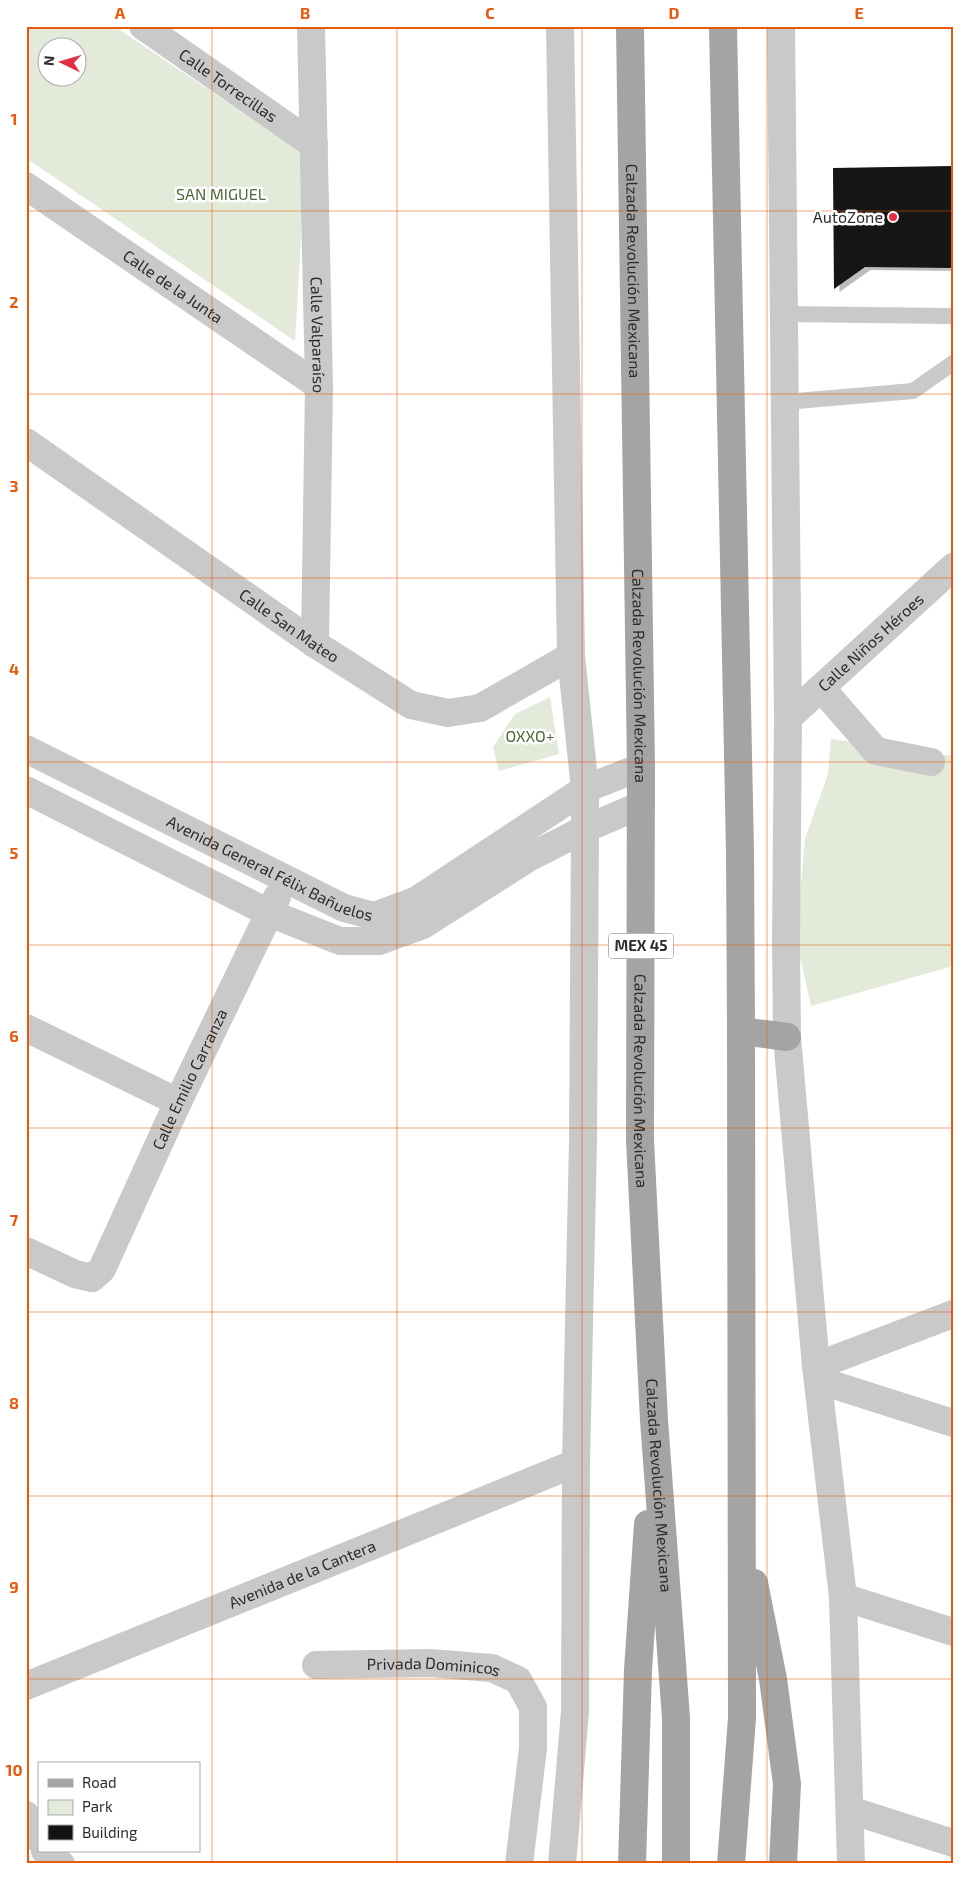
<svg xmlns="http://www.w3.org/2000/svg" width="979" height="1890" font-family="'Exo 2',sans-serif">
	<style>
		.green { fill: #e3ead9; fill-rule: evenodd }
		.building { fill: #131313; filter: url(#shadow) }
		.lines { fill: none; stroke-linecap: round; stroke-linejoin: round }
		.service { stroke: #c9c9c9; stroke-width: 16 }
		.minor { stroke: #c9c9c9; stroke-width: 28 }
		.tertiary { stroke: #c9c9c9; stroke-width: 28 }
		.primary { stroke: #a4a4a4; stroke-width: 28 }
		.grid { fill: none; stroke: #e8590c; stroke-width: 1; stroke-opacity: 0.55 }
		.poi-dot { fill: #e32f46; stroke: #fff; stroke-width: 2 }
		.labels { text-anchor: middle; stroke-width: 5; stroke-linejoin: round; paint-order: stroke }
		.shield { fill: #fff; stroke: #6b6b6b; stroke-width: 1 }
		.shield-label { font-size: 15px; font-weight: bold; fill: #2c2c2c }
		.street-label { font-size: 16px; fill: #2c2c2c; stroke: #fff }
		.park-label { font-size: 16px; fill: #52673a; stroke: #fff }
		.poi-label { font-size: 16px; fill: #2c2c2c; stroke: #fff; text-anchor: end }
		.neatline { fill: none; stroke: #e8590c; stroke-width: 2 }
		.grid-label { font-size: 16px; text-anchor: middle; font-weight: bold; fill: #e8590c }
	</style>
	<defs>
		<filter id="shadow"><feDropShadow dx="5.5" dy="3" stdDeviation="0" flood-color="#0004"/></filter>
	</defs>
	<rect width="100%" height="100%" fill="#fff"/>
	<path class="green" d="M26 26H114L306 155 295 341 26 158ZM48 48H78V78H48Z
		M550 697 559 754 499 771 493 747 515 714Z
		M831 739 953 756V966L811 1006 799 952V904L805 839 828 774Z"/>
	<path class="building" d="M953 166V268L865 267 834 289 833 168Z"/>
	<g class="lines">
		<path class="service" d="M784 314 950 316 953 317
			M785 402 913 391 953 363"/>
		<g class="minor">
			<path id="s1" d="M143 26 314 145"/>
			<path id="s2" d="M311 26 319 386 315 644"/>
			<path id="s3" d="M26 186 319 386"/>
			<path id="s4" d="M26 442 315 644 411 705 448 713 480 708 571 656"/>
			<path d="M821 688 876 751 931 762"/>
			<path id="s5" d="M788 718 953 567"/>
			<path id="s6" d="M26 749 344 908 374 916 417 900 585 789 641 767"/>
			<path d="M26 790 269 913 340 941H379L423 925 530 857 585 829 641 805"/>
			<path d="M26 1028 178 1102"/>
			<path id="s7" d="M26 1251 75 1274 92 1278 102 1269 178 1102 277 897"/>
			<path d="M816 1366 953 1314"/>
			<path d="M818 1380 953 1423"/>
			<path d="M843 1597 953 1632"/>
			<path id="s8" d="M316 1665 430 1663 492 1668 518 1680 533 1707V1748L519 1864"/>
			<path id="s9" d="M26 1686 576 1463"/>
			<path d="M850 1810 953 1843"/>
			<path d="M26 1815 39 1839"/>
			<path d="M45 1851 61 1864"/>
		</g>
		<path class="tertiary" d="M560 26 571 656 585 789V829L583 1139 576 1463 575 1712 562 1864
			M781 26 788 718 786 942 787 1037 816 1366 843 1597 851 1864"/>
		<g class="primary">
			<path id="s10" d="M630 26 641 767 640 1140 654 1420 676 1718V1864"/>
			<path d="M723 26 740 851 741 1031 742 1718 731 1864"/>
			<path d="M741 1031 787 1037"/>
			<path d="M754 1583 773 1679 787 1784 783 1864"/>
			<path d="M632 1864 638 1670 648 1524"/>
		</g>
	</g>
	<path class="grid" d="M212 26V1864M397 26V1864M582 26V1864M767 26V1864M26 211H953M26 394H953M26 578H953M26 762H953M26 945H953M26 1128H953M26 1312H953M26 1496H953M26 1679H953"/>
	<circle class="poi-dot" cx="893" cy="217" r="5"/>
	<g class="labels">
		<rect class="shield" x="608.5" y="933.5" width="65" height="25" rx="4"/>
		<g class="shield-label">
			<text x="641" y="951">MEX 45</text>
		</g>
		<g class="street-label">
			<text dy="6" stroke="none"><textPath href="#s1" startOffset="104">Calle Torrecillas</textPath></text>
			<text dy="6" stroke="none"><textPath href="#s10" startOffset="245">Calzada Revolución Mexicana</textPath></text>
			<text dy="6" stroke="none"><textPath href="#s3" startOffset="178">Calle de la Junta</textPath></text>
			<text dy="6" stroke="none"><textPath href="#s2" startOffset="309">Calle Valparaíso</textPath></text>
			<text dy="6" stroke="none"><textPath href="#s4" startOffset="321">Calle San Mateo</textPath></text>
			<text dy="6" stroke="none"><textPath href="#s5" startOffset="112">Calle Niños Héroes</textPath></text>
			<text dy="6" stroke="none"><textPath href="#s10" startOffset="650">Calzada Revolución Mexicana</textPath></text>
			<text dy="6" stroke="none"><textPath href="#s6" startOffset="272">Avenida General Félix Bañuelos</textPath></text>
			<text dy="6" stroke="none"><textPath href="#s7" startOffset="294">Calle Emilio Carranza</textPath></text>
			<text dy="6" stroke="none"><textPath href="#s10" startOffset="1055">Calzada Revolución Mexicana</textPath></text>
			<text dy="6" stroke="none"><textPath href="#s10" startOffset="1460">Calzada Revolución Mexicana</textPath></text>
			<text dy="6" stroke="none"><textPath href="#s9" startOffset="298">Avenida de la Cantera</textPath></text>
			<text dy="6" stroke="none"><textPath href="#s8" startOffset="118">Privada Dominicos</textPath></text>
		</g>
		<g class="park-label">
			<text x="221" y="200">SAN MIGUEL</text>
			<text x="530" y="742">OXXO+</text>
		</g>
		<g class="poi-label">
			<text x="883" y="223">AutoZone</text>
		</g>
	</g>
	<rect width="979" height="1890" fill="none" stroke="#ffffff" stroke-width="55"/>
	<rect x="38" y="1762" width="162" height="90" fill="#ffffff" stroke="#ababab"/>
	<rect x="48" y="1779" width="25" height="8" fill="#a4a4a4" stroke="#ababab"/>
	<text x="82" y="1788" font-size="15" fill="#2c2c2c">Road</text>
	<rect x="48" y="1800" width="25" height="15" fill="#e3ead9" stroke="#ababab"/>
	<text x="82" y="1812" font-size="15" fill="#2c2c2c">Park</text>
	<rect x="48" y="1825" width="25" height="15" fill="#131313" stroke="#ababab"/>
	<text x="82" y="1838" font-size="15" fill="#2c2c2c">Building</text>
	<g transform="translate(62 62) rotate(275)"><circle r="24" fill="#ffffff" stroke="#ababab"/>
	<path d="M0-4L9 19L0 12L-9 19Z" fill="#e32f46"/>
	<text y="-8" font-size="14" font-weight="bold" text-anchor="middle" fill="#2c2c2c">N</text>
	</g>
	<rect x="28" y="28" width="924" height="1834" class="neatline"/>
	<g class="grid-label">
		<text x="120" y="19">A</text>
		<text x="305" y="19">B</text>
		<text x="490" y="19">C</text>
		<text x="674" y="19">D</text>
		<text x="859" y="19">E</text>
		<text x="14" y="125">1</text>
		<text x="14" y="308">2</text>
		<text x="14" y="492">3</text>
		<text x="14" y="675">4</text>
		<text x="14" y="859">5</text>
		<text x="14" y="1042">6</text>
		<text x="14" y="1226">7</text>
		<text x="14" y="1409">8</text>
		<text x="14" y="1593">9</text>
		<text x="14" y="1776">10</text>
	</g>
</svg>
